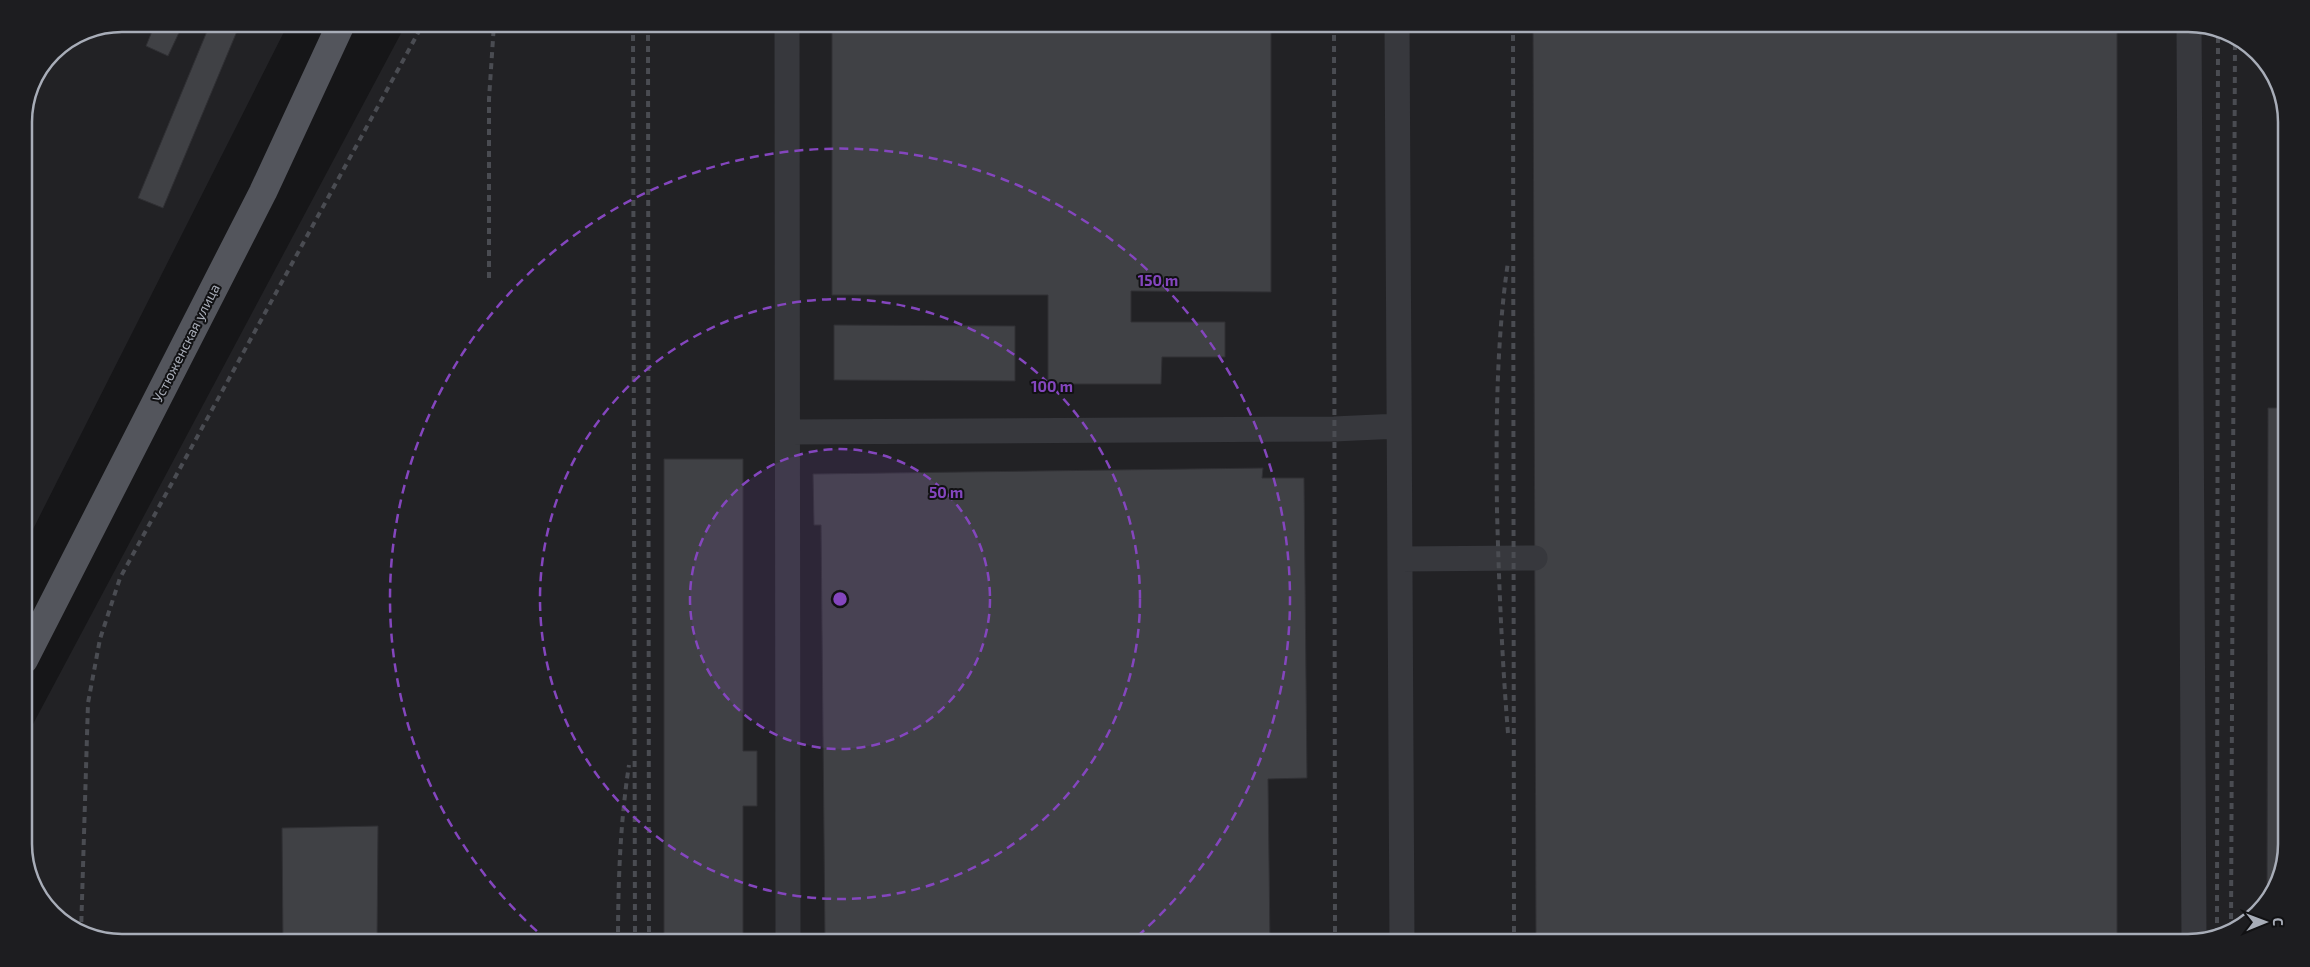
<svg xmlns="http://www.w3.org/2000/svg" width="2310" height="967" font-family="'Exo 2',sans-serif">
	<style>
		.built { fill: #222225 }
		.building { fill: #404145; stroke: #303034 }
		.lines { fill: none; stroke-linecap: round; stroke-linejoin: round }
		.minor { stroke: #37383d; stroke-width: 25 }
		.major { stroke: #53555c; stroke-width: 28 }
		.rail { stroke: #4a4c52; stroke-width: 4; stroke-dasharray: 6 5; stroke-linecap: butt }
		.ring { fill: none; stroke: #8446be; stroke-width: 2.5; stroke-dasharray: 9 6 }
		.labels { text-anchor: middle; stroke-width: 4; stroke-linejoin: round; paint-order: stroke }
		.street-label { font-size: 14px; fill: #a8adb8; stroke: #111113 }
		.rim { fill: none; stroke: #a8adb8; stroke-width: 2.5 }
		.centre { fill: #8446be; stroke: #111113; stroke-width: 2.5 }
		.ring-label { font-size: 15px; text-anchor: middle; font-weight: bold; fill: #8446be; stroke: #111113; stroke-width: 4; stroke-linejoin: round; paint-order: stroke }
	</style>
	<rect width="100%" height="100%" fill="#161618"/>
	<path class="built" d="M123 24H288L24 547V117L34 79 53 53 85 31Z
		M406 24H2187L2225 31 2266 63 2286 117V408L2268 409 2267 896 2243 926 2188 943H123L85 936 44 904 24 851V741Z"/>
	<path class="building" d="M155 24H183L168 56 146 46Z
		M210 24H240L163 208 138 198Z
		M832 24H1271V292L1131 291V322H1225V357H1162L1161 384H1048V295H832Z
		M1533 24H2117V943H1536Z
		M834 325 1015 326V381L834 380Z
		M2268 408H2286V844L2279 882 2267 896Z
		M664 459H743V751H757V806H743V943H664Z
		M1263 468 1262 478H1304L1307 778 1268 779 1270 943H825L821 525H814L813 474Z
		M378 826 377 943H283L282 828Z"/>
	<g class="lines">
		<path class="minor" d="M787 24 788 943
			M1397 24 1402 943
			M2189 24 2194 941
			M788 432 1334 429 1399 426
			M1400 559 1535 558"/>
		<path class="major" d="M24 660 263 192 341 24"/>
		<path class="rail" d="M633 24 635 943
			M648 24 649 943
			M1334 24 1335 943
			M1513 24 1514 943
			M489 278V99L494 24
			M1508 733C1502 659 1499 585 1497 511 1496 428 1496 344 1508 262
			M2231 930 2235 39
			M81 933 88 703 100 639 120 578 423 24
			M2217 934 2218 30
			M618 943C618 883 620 824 629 765"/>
	</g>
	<circle cx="840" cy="599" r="150" fill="#8446be" fill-opacity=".12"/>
	<g class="ring">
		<circle cx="840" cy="599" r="150"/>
		<circle cx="840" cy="599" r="300"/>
		<path d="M548 941A450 450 0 1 1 1132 941"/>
	</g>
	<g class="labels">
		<g class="street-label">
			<text transform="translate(186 343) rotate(-63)" y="5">Устюженская улица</text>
		</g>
	</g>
	<path d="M0 0H2310V967H0ZM122 32H2188A90 90 0 0 1 2278 122V844A90 90 0 0 1 2188 934H122A90 90 0 0 1 32 844V122A90 90 0 0 1 122 32Z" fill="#1d1d20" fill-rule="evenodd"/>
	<path class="rim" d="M122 32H2188A90 90 0 0 1 2278 122V844A90 90 0 0 1 2188 934H122A90 90 0 0 1 32 844V122A90 90 0 0 1 122 32Z"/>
	<circle cx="840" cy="599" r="8" class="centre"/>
	<g class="ring-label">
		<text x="1158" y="286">150 m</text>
		<text x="1052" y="392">100 m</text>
		<text x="946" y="498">50 m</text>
	</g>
	<g transform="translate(2265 922) rotate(89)" stroke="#111113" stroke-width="4" paint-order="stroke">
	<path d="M0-4L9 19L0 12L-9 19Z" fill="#a8adb8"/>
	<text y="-8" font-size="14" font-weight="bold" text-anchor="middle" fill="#a8adb8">С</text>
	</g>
</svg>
